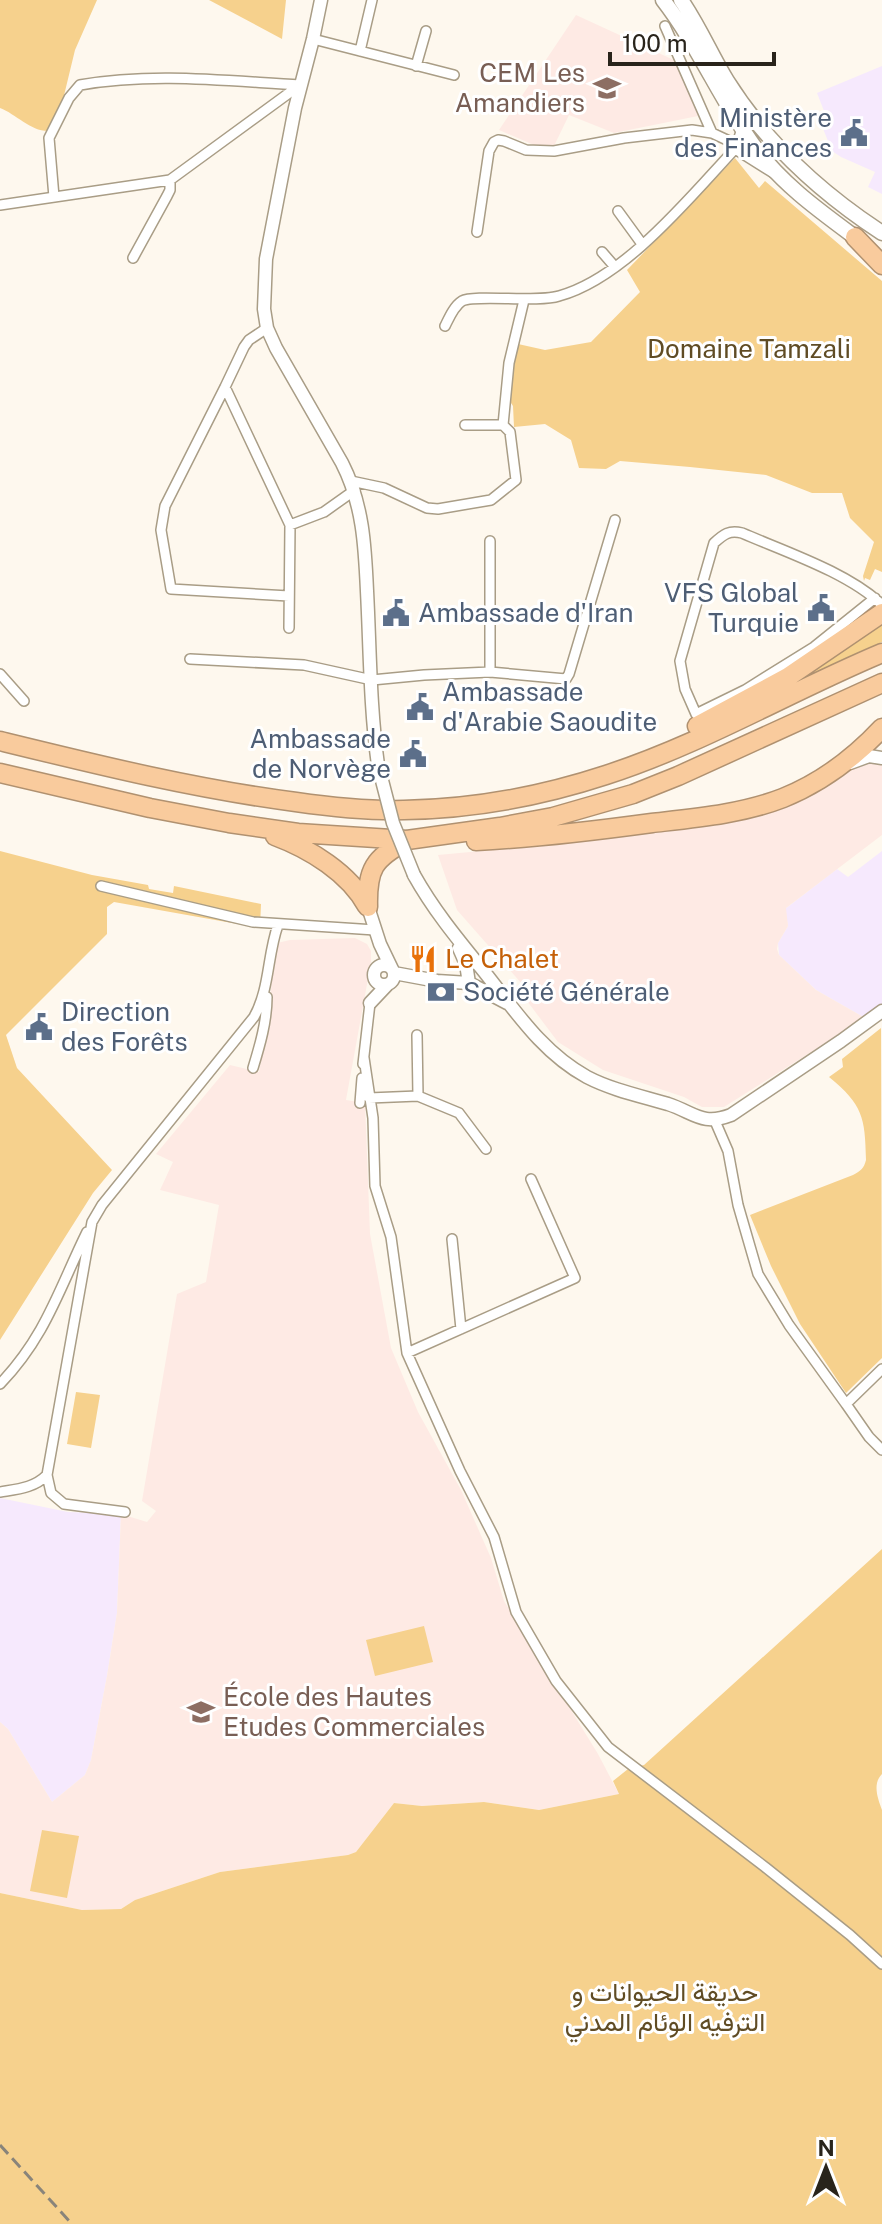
<svg xmlns="http://www.w3.org/2000/svg" width="882" height="2224" font-family="'Public Sans',Vazirmatn,sans-serif">
	<style>
		.commercial { fill: #f6e9fd }
		.education { fill: #feeae4 }
		.green { fill: #f6d18d }
		.lines { fill: none; stroke-linecap: round; stroke-linejoin: round }
		.minor-casing { stroke: #a99d86; stroke-width: 12 }
		.tertiary-casing { stroke: #a99d86; stroke-width: 15 }
		.secondary-casing { stroke: #a99d86; stroke-width: 17 }
		.motorway-casing { stroke: #b09170; stroke-width: 21 }
		.minor { stroke: #fff; stroke-width: 9 }
		.tertiary { stroke: #fff; stroke-width: 12 }
		.secondary { stroke: #fff; stroke-width: 14 }
		.motorway { stroke: #f9cb9d; stroke-width: 18 }
		.rail { stroke: #89847a; stroke-width: 3; stroke-dasharray: 12 6; stroke-linecap: butt }
		.tertiary-bridge-casing { stroke: #a99d86; stroke-width: 15; stroke-linecap: butt }
		.tertiary-bridge { stroke: #fff; stroke-width: 12 }
		.labels { text-anchor: middle; stroke-width: 6; stroke-linejoin: round; paint-order: stroke }
		.education-label { font-size: 26px; fill: #785e54; stroke: #fff; text-anchor: end }
		.service-label { font-size: 26px; fill: #4e5e75; stroke: #fff; text-anchor: start }
		.park-label { font-size: 26px; fill: #604c24; stroke: #fff }
		.food-label { font-size: 26px; fill: #c56008; stroke: #fff; text-anchor: start }
	</style>
	<rect width="100%" height="100%" fill="#fef8ee"/>
	<path class="commercial" d="M882 66V194L868 187 875 172 841 157 832 151 818 116 824 111 817 93Z
		M882 851V1005L865 1018 816 990 779 955 778 943 788 926 785 909 837 869 848 877Z
		M0 1498 68 1512 121 1514 117 1613 107 1676 91 1760 85 1775 52 1802 8 1729 0 1722Z"/>
	<path class="education" d="M576 15 676 61 698 116 614 133 569 115 554 146 534 145 499 130Z
		M863 762 882 765V835L786 908 788 926 778 943 777 949 779 955 816 990 865 1018 724 1107H702L684 1097 603 1070 558 1042 527 1001 528 993 522 984 457 910 438 855 597 840 764 814 833 783Z
		M355 938 367 944 371 951V962L346 1100 365 1103 370 1234 391 1348 418 1412 461 1490 491 1558 504 1601 598 1754 619 1794 539 1810 484 1802 422 1806 394 1803 356 1852 348 1855 220 1872 135 1900 121 1909 82 1910 0 1893V1722L8 1729 52 1802 85 1775 91 1760 107 1676 117 1613 121 1514 147 1522 156 1511 142 1501 177 1294 206 1282 219 1205 160 1190 173 1162 156 1154 230 1065 259 1072 268 1018 275 948 277 943 290 940Z"/>
	<path class="green" d="M0 0H97L75 50 60 112 48 131C30 131 16 114 0 108Z
		M209 0H286L282 39Z
		M735 158 759 188 765 181 882 281V572L875 569 870 580 865 578 864 581 863 576 874 542 850 518 842 493H812L766 475 690 467 620 461 606 469 579 468 571 440 545 424 514 427 513 406 502 389 518 344 545 350 591 342 640 292 627 270Z
		M882 624V642L785 688Z
		M0 851 92 875 148 885 149 889 173 893 174 886 261 904 260 928 114 902 107 907V934L6 1035 17 1068 112 1170 93 1193 0 1340Z
		M881 1028 882 1358 846 1393 800 1324 771 1266 750 1215 853 1175C861 1171 864 1168 866 1160 865 1117 863 1105 829 1077L843 1067 842 1059Z
		M76 1392 100 1395 91 1448 67 1444Z
		M882 1549V1774C872 1784 878 1799 882 1810V2224H0V1893L82 1910 121 1909 135 1900 220 1872 348 1855 356 1852 394 1803 422 1806 484 1802 539 1810 619 1794 613 1781 628 1769 644 1765Z
		M424 1626 433 1662 375 1676 366 1640Z
		M42 1830 79 1836 67 1898 30 1891Z"/>
	<g class="lines">
		<g class="minor-casing">
			<path id="minor" d="M665 26 712 133
				M313 39 454 75
				M360 51 372 0
				M416 66 426 31
				M742 129 735 149 775 174
				M54 197 49 138 69 98 80 85C153 72 227 81 300 85
				M0 205 170 180 300 85
				M618 211 642 244
				M602 252 615 267
				M133 258 167 196 170 190V180
				M445 326C449 318 454 306 462 301 475 294 537 303 559 296 625 278 690 197 735 149L727 140 712 133 692 130 624 138 554 151 526 150 504 141 498 140 494 142 489 151 477 232
				M267 328 249 340 244 347 225 387 165 506 161 530 171 589 289 596
				M225 387 290 525 289 628
				M503 425 509 363 524 300
				M351 481 384 488 427 508 438 509 491 500 516 480 510 432 503 425H465
				M290 525 324 512 355 490
				M490 541V672
				M875 598 814 647 745 690 696 714 685 689 680 661 714 543C724 534 729 530 742 533 786 552 849 573 882 605
				M190 659 304 665 372 680 424 675 490 672 566 679 569 674 615 520
				M0 674 24 701
				M101 886 253 922 375 930
				M417 1035 418 1096
				M364 1058 373 1118 375 1186 391 1237 407 1353 460 1471 494 1537 516 1612 556 1681 608 1747 765 1867 850 1935 882 1964
				M363 1064 370 1003
				M253 1068C260 1045 267 1021 267 997
				M369 1098 418 1096 459 1113 486 1149
				M360 1103 362 1078
				M715 1121 728 1151 738 1205 758 1274 789 1325 846 1404 882 1369
				M452 1239 461 1329
				M407 1353 575 1278 531 1179
				M0 1384C46 1336 59 1289 87 1232
				M846 1404 869 1437 882 1450
				M47 1475 51 1493 64 1504 125 1512
				M0 1492C18 1489 34 1488 47 1475L92 1222 102 1205 254 1017C270 988 267 956 278 925"/>
		</g>
		<g class="tertiary-casing">
			<path id="tertiary" d="M321 0 313 39 295 108 266 259 264 309 267 328 276 348 342 463C363 504 365 546 367 591 370 649 370 708 378 765
				M850 763 869 756 882 758
				M414 875C434 911 460 942 486 974 516 1012 543 1053 587 1077 612 1090 641 1096 668 1104 695 1113 702 1126 731 1115L841 1041 882 1011
				M368 907 380 944 392 969
				M459 948 466 964 469 983
				M374 975a10 10 0 1 1 20 0a10 10 0 1 1-20 0Z
				M394 973 437 981 469 983 507 1003
				M370 1003 387 985"/>
		</g>
		<g class="secondary-casing">
			<path id="secondary" d="M663 0C698 45 720 99 754 146 783 186 824 214 863 243
				M681 0C699 26 711 55 727 81 766 143 821 193 882 233"/>
		</g>
		<g class="motorway-casing">
			<path id="motorway" d="M855 237 882 265
				M697 726 788 677 882 613
				M0 741C98 765 195 789 296 802 331 807 368 811 404 810 472 809 542 796 606 775 702 744 789 692 882 653
				M0 773 150 808 229 823 298 833 407 840 500 827 553 817 633 794 678 776 882 683
				M275 836C310 849 349 873 367 906
				M476 841C535 838 593 831 652 823 696 818 742 814 783 798 820 783 855 757 882 728
				M368 907C367 868 374 859 406 841"/>
		</g>
		<use href="#minor" class="minor"/>
		<use href="#tertiary" class="tertiary"/>
		<use href="#secondary" class="secondary"/>
		<use href="#motorway" class="motorway"/>
		<path class="rail" d="M0 2145 72 2224"/>
		<g class="tertiary-bridge-casing">
			<path id="tertiary-bridge" d="M378 765 393 823 414 875"/>
		</g>
		<use href="#tertiary-bridge" class="tertiary-bridge"/>
	</g>
	<defs>
		<g id="school-bare" transform="scale(2.16)"><path d="M0-5L7-2L0 1L-7-2ZM-4 1L0 2.5L4 1V4Q0 6-4 4Z" fill="#8d6e63" stroke="#fff" stroke-width="2.5" paint-order="stroke"/></g>
		<g id="civic-bare" transform="scale(2.16)"><path d="M-.6-6.5H3V-4.5H.6V-3L4-1V1h2V6H-6V1h2V-1L-.6-3ZM-1.2 2.5V6h2.4V2.5Z" fill="#5c6f8a" stroke="#fff" stroke-width="2.5" paint-order="stroke"/></g>
		<g id="restaurant-bare" transform="scale(2.16)"><path d="M-5-6h1v4h1v-4h1v4h1v-4h1v5L-1.5 .5V6h-2V.5L-5-1ZM5-6V6H3V1.5H1.5Q1.5-4 5-6Z" fill="#e8710a" stroke="#fff" stroke-width="2.5" paint-order="stroke"/></g>
		<g id="bank-bare" transform="scale(2.16)"><path d="M-6-4H6V4H-6ZM0-2.3a2.3 2.3 0 1 0 0 4.6a2.3 2.3 0 1 0 0-4.6Z" fill="#5c6f8a" stroke="#fff" stroke-width="2.5" paint-order="stroke"/></g>
		<g id="university-bare" transform="scale(2.16)"><path d="M0-5L7-2L0 1L-7-2ZM-4 1L0 2.5L4 1V4Q0 6-4 4Z" fill="#8d6e63" stroke="#fff" stroke-width="2.5" paint-order="stroke"/></g>
	</defs>
	<g fill-rule="evenodd">
		<use href="#school-bare" x="607" y="88"/>
		<use href="#civic-bare" x="854" y="133"/>
		<use href="#civic-bare" x="821" y="608"/>
		<use href="#civic-bare" x="396" y="613"/>
		<use href="#civic-bare" x="420" y="707"/>
		<use href="#civic-bare" x="413" y="754"/>
		<use href="#restaurant-bare" x="423" y="959"/>
		<use href="#bank-bare" x="441" y="992"/>
		<use href="#civic-bare" x="39" y="1027"/>
		<use href="#university-bare" x="201" y="1712"/>
	</g>
	<g class="labels">
		<g class="education-label">
			<text x="585" y="82">CEM Les<tspan x="585" dy="30">Amandiers</tspan></text>
			<text x="223" y="1706" text-anchor="start">École des Hautes<tspan x="223" dy="30">Etudes Commerciales</tspan></text>
		</g>
		<g class="service-label">
			<text x="832" y="127" text-anchor="end">Ministère<tspan x="832" dy="30">des Finances</tspan></text>
			<text x="799" y="602" text-anchor="end">VFS Global<tspan x="799" dy="30">Turquie</tspan></text>
			<text x="418" y="622">Ambassade d'Iran</text>
			<text x="442" y="701">Ambassade<tspan x="442" dy="30">d'Arabie Saoudite</tspan></text>
			<text x="391" y="748" text-anchor="end">Ambassade<tspan x="391" dy="30">de Norvège</tspan></text>
			<text x="463" y="1001">Société Générale</text>
			<text x="61" y="1021">Direction<tspan x="61" dy="30">des Forêts</tspan></text>
		</g>
		<g class="park-label">
			<text x="749" y="358">Domaine Tamzali</text>
			<text x="665" y="2001">حديقة الحيوانات و<tspan x="665" dy="30">الترفيه الوئام المدني</tspan></text>
		</g>
		<g class="food-label">
			<text x="445" y="968">Le Chalet</text>
		</g>
	</g>
	<g transform="translate(826 2168)" stroke="#ffffff" stroke-width="6" paint-order="stroke">
	<path d="M0-6L14 30L0 20L-14 30Z" fill="#29241b"/>
	<text y="-12" font-size="22" font-weight="bold" text-anchor="middle" fill="#29241b">N</text>
	</g>
	<path d="M610 52v12h164v-12" fill="none" stroke="#29241b" stroke-width="4"/>
	<text x="622" y="52" font-size="24" fill="#29241b" stroke="#ffffff" stroke-width="6" paint-order="stroke">100 m</text>
</svg>
